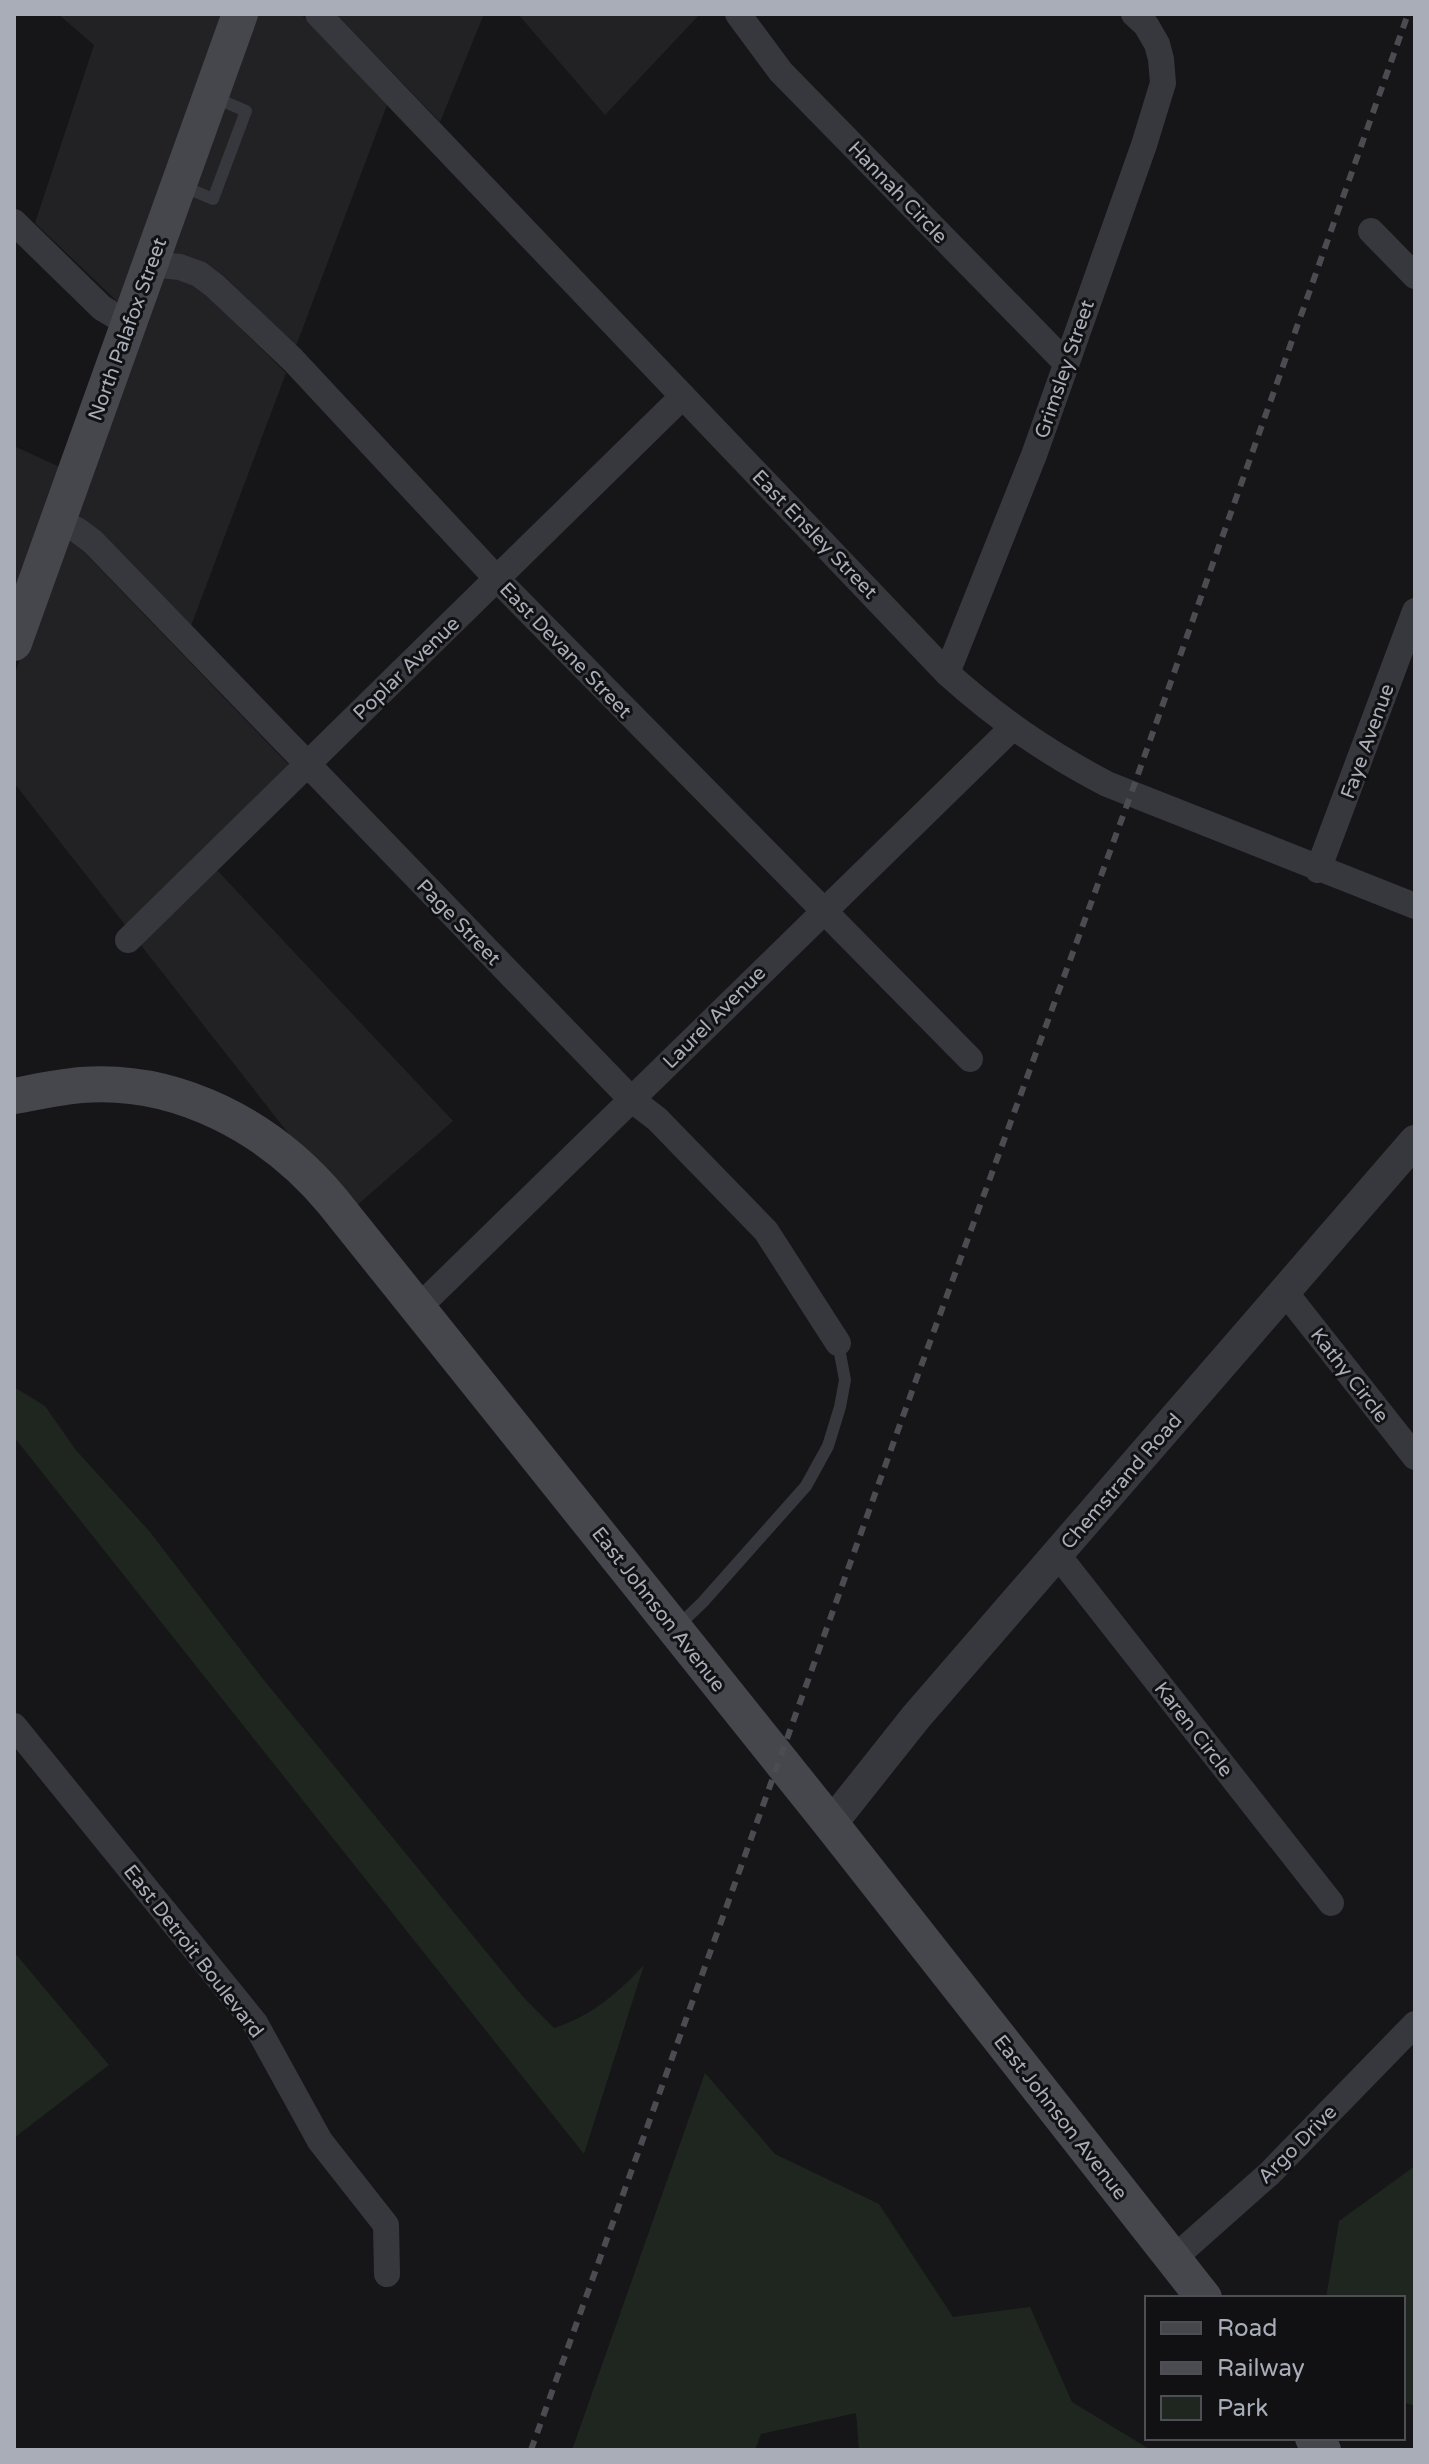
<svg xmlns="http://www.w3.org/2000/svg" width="1429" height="2464" font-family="'Varela Round',sans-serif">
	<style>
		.built { fill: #222225 }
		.green { fill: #1e261f }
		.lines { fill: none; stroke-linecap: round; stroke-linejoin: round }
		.service { stroke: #37383d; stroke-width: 12 }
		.minor { stroke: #37383d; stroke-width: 26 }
		.tertiary { stroke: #37383d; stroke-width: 32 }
		.secondary { stroke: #45474d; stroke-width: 36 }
		.rail { stroke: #4a4c52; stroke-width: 6; stroke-dasharray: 10 8; stroke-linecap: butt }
		.labels { text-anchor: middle; stroke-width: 6; stroke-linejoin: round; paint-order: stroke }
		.street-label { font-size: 20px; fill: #a8adb8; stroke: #111113 }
	</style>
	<rect width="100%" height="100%" fill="#161618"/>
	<path class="built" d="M58 14H228L123 307 35 223 94 45Z
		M253 14H301L387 105 296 346 224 276 205 263 186 255 167 253Z
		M336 14H484L440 122Z
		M518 14H700L605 115Z
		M159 276 176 278 193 285 207 295 286 373 191 626 102 533 85 520 73 514Z
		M14 446 64 469 14 609Z
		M64 537 84 552 289 765 126 926 14 783V676Z
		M216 869 453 1121 354 1208 299 1147 140 944Z"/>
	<path class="green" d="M14 1387 45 1406 75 1449 150 1532 263 1679 524 1998 554 2028C591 2016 617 1994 644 1965L584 2154 14 1437Z
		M14 1952 109 2065 14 2138Z
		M705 2073 775 2154 879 2204 953 2317 1030 2307 1072 2402 1151 2450H859L856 2413 761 2434 755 2450H572Z
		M1415 2166V2406L1403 2402V2298H1326L1339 2221Z"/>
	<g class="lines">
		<path class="service" d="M182 186 213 199 246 111 213 97
			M678 1626 703 1602 806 1486 828 1446 840 1407 845 1380 838 1343"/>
		<path class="minor" d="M318 14 947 673C998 719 1046 752 1107 784L1415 906
			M738 14 781 72 1066 363
			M14 222 102 308 129 324
			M1371 231 1415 276
			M151 264 180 267 199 274 215 286 293 360 498 580 970 1059
			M58 521 77 530 93 542 631 1099 657 1119 766 1231 838 1343
			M947 673 1034 455 1144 145 1163 83 1161 59 1157 44 1146 25 1134 14
			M1318 870 1415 611
			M128 940 683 396
			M1285 1292 1415 1457
			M418 1308 1012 728
			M1057 1554 1331 1903
			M14 1726 255 2023 320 2141 386 2225 387 2274
			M1173 2259 1270 2173 1415 2024"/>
		<path class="tertiary" d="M831 1824 916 1717 1415 1141"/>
		<path class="secondary" d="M14 643 240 14
			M14 1096C36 1092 59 1087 81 1085 178 1077 272 1128 333 1202L831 1824 1204 2298
			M1313 2438 1323 2450"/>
		<path class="rail" d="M531 2450 920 1369 1131 794 1408 14"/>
	</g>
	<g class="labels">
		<g class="street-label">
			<text transform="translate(898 192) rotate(46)" y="7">Hannah Circle</text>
			<text transform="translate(127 329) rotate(-70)" y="7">North Palafox Street</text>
			<text transform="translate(1064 369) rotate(-71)" y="7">Grimsley Street</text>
			<text transform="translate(815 534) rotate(46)" y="7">East Ensley Street</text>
			<text transform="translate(566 650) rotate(46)" y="7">East Devane Street</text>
			<text transform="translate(406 668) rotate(-44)" y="7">Poplar Avenue</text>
			<text transform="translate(1367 741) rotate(-70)" y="7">Faye Avenue</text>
			<text transform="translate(459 922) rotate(46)" y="7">Page Street</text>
			<text transform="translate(714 1017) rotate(-45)" y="7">Laurel Avenue</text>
			<text transform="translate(1350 1375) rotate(52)" y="7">Kathy Circle</text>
			<text transform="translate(1121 1481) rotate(-49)" y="7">Chemstrand Road</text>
			<text transform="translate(659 1609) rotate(52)" y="7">East Johnson Avenue</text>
			<text transform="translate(1194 1729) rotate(52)" y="7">Karen Circle</text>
			<text transform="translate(194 1951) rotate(52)" y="7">East Detroit Boulevard</text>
			<text transform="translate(1061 2117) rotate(52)" y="7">East Johnson Avenue</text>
			<text transform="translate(1297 2144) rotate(-45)" y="7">Argo Drive</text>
		</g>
	</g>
	<rect width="1429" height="2464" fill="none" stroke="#a8adb8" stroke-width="32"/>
	<rect x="1145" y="2296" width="260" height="144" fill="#111113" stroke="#4d4f55" stroke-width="2"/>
	<rect x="1161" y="2322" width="40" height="12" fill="#45474d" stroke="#4d4f55" stroke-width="2"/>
	<text x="1217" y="2336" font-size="24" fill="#a8adb8">Road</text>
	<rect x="1161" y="2362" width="40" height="12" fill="#4a4c52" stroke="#4d4f55" stroke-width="2"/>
	<text x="1217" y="2376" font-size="24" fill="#a8adb8">Railway</text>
	<rect x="1161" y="2396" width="40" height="24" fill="#1e261f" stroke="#4d4f55" stroke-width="2"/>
	<text x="1217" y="2416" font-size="24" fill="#a8adb8">Park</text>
</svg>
